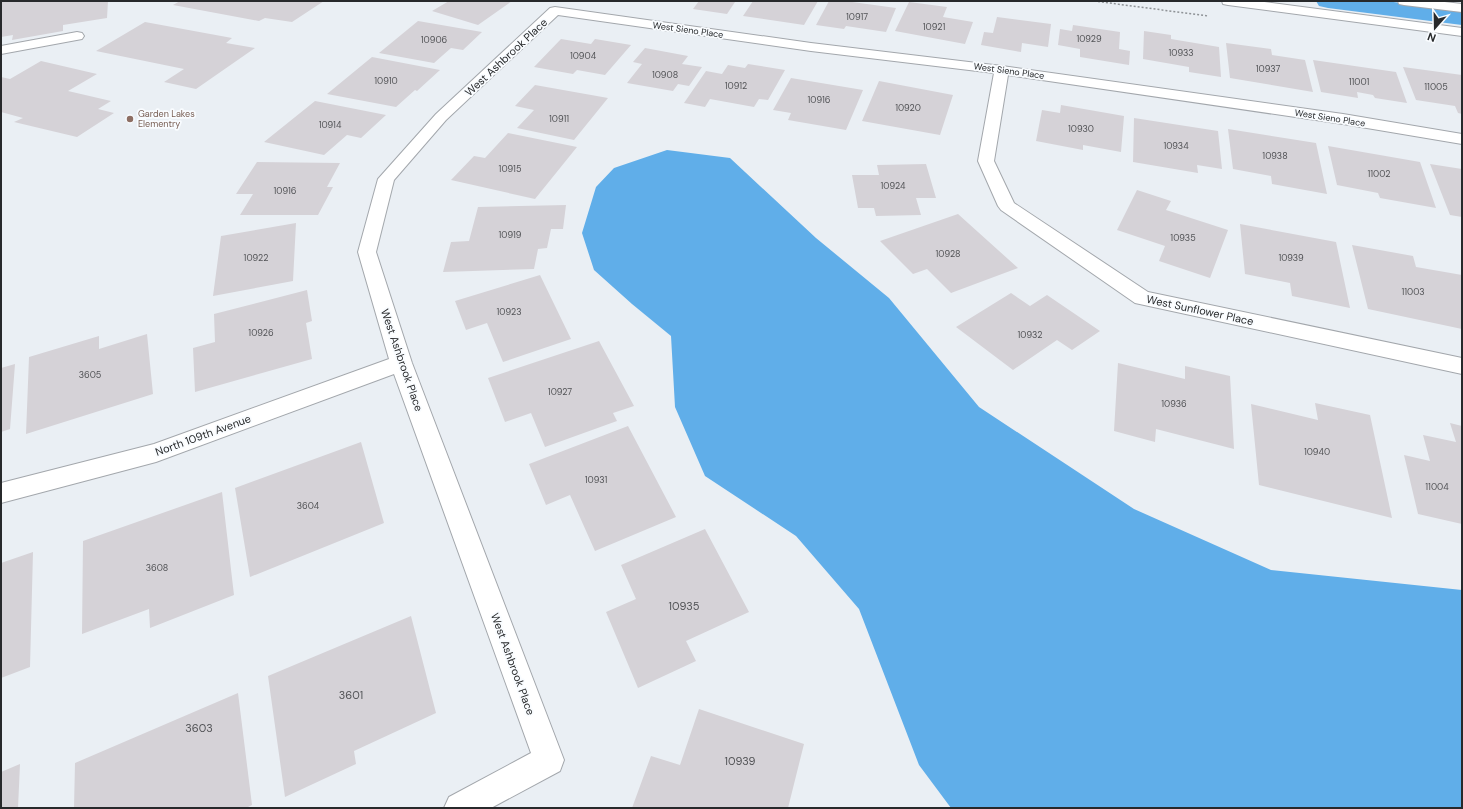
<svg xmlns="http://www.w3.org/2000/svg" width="1463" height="809" font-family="'DM Sans',sans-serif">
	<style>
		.water { fill: #60aee9 }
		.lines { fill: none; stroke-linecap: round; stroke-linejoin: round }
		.canal { fill: #60aee9; fill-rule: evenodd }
		.building { fill: #d5d2d7 }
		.minor-casing { stroke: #a3a7ac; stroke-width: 2 }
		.path { stroke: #8e9296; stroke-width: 1.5; stroke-dasharray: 2 2; stroke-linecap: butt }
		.minor { fill: #fff; fill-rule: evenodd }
		.education-dot { fill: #8d6e63; stroke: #f9fcff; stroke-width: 1.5 }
		.labels { text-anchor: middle; stroke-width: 3.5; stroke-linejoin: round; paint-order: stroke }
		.number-label { font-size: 9px; fill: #525356 }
		.far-street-label { font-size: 9px; fill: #27292b; stroke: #f9fcff }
		.far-education-label { font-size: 9px; fill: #785e54; stroke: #f9fcff; text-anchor: start }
		.street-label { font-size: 11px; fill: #27292b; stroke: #f9fcff }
		.near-number-label { font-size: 11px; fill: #525356 }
	</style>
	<rect width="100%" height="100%" fill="#eaeff4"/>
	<path class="water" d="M667 150 730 158 816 238 889 298 979 407 1134 509 1271 570 1462 590V808H951L919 765 859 609 796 536 705 476 675 407 671 336 632 304 594 270 582 233 596 187 614 168Z"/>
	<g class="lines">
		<path class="canal" d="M1316 1H1386L1462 11V25L1328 8 1319 6Z"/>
	</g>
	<path class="building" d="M1 1H108L107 18 63 25V31L12 40 13 35 1 37Z
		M180 1H324L292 22 265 18 259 21 173 5Z
		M449 1H512L478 25 432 11Z
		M699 1H725L735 2 727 14 693 9Z
		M753 1H818L804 25 743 16Z
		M829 1H845L896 8 886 32 846 26 844 29 816 25Z
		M909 2 947 7 943 17 973 22 965 44 895 31Z
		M997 17 1051 24 1048 47 1022 43 1021 52 981 45 984 32 993 33Z
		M418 21 482 32 463 50 451 48 434 63 379 53Z
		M145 22 232 38 226 43 255 48 196 89 164 82 184 69 96 51Z
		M1073 25 1120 32 1119 49 1130 51 1129 65 1080 57V49L1058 45 1060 29 1072 31Z
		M1144 31 1171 35V39L1219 47 1221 77 1189 72V67L1143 59Z
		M561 39 591 44 595 39 631 45 605 75 577 70 573 74 534 67Z
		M1226 43 1271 49 1272 55 1305 60 1313 92 1230 78Z
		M645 48 688 56 682 64 702 67 689 86 678 84 673 91 627 83 642 64 633 62Z
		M372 57 440 70 417 91 415 90 396 107 327 94Z
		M1313 60 1396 72 1407 103 1375 98 1373 95 1357 92 1358 98 1321 92Z
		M41 61 97 74 68 91 111 101 98 109 114 113 77 137 14 122 23 118 1 112V77L10 79Z
		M748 64 785 70 768 100 759 99 754 107 710 99 705 107 684 103 706 71 722 74 728 65 745 68Z
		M1403 67 1462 75V114L1458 113 1455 106 1416 100Z
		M791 78 863 90 846 130 788 120 791 113 773 110Z
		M879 81 953 95 940 135 862 121Z
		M535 85 608 98 574 140 517 128 534 110 515 106Z
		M315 101 386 115 361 138 347 135 324 155 264 142Z
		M1061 105 1124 116 1121 152 1083 145V150L1036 141 1042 110 1060 113Z
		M1134 118 1218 131 1222 169 1197 165 1198 173 1133 162Z
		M1228 129 1316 143 1327 194 1272 184 1271 176 1233 169Z
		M508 133 577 147 535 199 451 180 474 156 485 158Z
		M1328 146 1420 162 1436 208 1380 198 1378 193 1337 185Z
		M257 162 340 163 327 187H333L318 215H240L253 194H236Z
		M926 164 936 198H916L921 215 876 216 874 208H858L852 175H879L877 165Z
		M1430 164 1462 169V217L1450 215Z
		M1137 190 1171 201 1166 210 1228 230 1210 278 1159 261 1165 246 1117 230Z
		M566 205 563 229H551L547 248 538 249 534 269 443 272 451 242 469 241 478 207Z
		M958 214 1018 268 951 293 927 269 913 274 880 241Z
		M296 223 293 281 213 296 221 236Z
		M1240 224 1336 242 1350 308 1292 296 1290 283 1245 274Z
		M1352 245 1413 256 1416 267 1462 275V329L1368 309Z
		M540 275 571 339 503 362 487 323 466 330 455 301Z
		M307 290 312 321 306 323 312 359 195 392 193 348 215 342 214 314Z
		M1011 293 1030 306 1047 295 1100 331 1072 350 1057 340 1013 370 956 327Z
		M147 334 153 394 26 434 29 357 99 336V349Z
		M599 341 634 406 613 413 617 421 545 447 531 413 505 422 488 378Z
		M1118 363 1185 379V366L1230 376 1234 449 1156 429 1155 442 1114 431Z
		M15 364 10 429 1 432V368Z
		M1315 403 1370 415 1392 518 1259 485 1251 404 1318 420Z
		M1450 423 1462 426V524L1418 514 1404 455 1430 461 1423 435 1456 442Z
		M628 426 676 517 595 551 570 495 546 505 529 464Z
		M361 442 384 523 250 577 235 488Z
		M222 492 234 595 150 628 149 609 82 634 83 541Z
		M705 529 749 612 686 641 696 661 638 688 606 612 636 599 621 565Z
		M33 552 30 667 1 678V563Z
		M411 616 436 713 354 751 356 764 285 797 268 676Z
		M238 693 252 805 246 808H74L75 763Z
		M699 709 804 744 788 808H632L651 756 680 765Z
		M20 764 18 808H1V772Z"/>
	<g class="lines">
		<g class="minor-casing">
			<path id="minor" d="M1222 1H1257L1462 28V36L1228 5 1223 4Z
				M1398 1H1436L1462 4V12L1404 5 1399 4Z
				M555 7 811 43 1002 66 1343 114 1462 134V144L1343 124 1008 75 994 161 1014 203 1148 292 1462 358V374L1135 303 1001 210 998 206 978 161 994 73 811 51 558 15 446 120 394 180 376 252 412 363 564 760 560 771 491 808H444L449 797 531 753 394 374 156 462 1 503V483L154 444 389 359 358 252 378 179 436 114 550 8Z
				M77 32 82 33 84 36 82 39 1 54V46Z"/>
		</g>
		<path class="path" d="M1094 1 1208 16"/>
		<use href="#minor" class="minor"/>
	</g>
	<circle class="education-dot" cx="130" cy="119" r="4"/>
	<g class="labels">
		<g class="number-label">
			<text x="857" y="20">10917</text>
			<text x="934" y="30">10921</text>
			<text x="1089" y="42">10929</text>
			<text x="434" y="43">10906</text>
			<text x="1181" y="56">10933</text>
			<text x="583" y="59">10904</text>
			<text x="1268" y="72">10937</text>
			<text x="665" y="78">10908</text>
			<text x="386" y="84">10910</text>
			<text x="1359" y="85">11001</text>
			<text x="736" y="89">10912</text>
			<text x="1436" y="90">11005</text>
			<text x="819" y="103">10916</text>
			<text x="908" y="111">10920</text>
			<text x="559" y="122">10911</text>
			<text x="330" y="128">10914</text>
			<text x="1081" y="132">10930</text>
			<text x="1176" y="149">10934</text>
			<text x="1275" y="159">10938</text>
			<text x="510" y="172">10915</text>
			<text x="1379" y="177">11002</text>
			<text x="893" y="189">10924</text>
			<text x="285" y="194">10916</text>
			<text x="510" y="238">10919</text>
			<text x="1183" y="241">10935</text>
			<text x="948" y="257">10928</text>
			<text x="256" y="261">10922</text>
			<text x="1291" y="261">10939</text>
			<text x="1413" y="295">11003</text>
			<text x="509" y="315">10923</text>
			<text x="261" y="336">10926</text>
			<text x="1030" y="338">10932</text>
			<text x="90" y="378">3605</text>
			<text x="560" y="395">10927</text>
			<text x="1174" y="407">10936</text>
			<text x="1317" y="455">10940</text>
			<text x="596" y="483">10931</text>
			<text x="1437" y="490">11004</text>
			<text x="308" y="509">3604</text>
			<text x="157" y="571">3608</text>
		</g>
		<g class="far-street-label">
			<text transform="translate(688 30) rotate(8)" y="3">West Sieno Place</text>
			<text transform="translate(1009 71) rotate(8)" y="3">West Sieno Place</text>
			<text transform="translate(1330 118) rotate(9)" y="3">West Sieno Place</text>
		</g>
		<g class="far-education-label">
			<text x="138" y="117">Garden Lakes<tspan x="138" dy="10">Elementry</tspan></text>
		</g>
		<g class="street-label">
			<text transform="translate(506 57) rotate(-43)" y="4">West Ashbrook Place</text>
			<text transform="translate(1200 310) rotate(12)" y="4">West Sunflower Place</text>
			<text transform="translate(402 360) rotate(71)" y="4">West Ashbrook Place</text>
			<text transform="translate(203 435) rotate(-20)" y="4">North 109th Avenue</text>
			<text transform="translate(513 664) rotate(70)" y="4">West Ashbrook Place</text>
		</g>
		<g class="near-number-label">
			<text x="684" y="610">10935</text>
			<text x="351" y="699">3601</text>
			<text x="199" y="732">3603</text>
			<text x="740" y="765">10939</text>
		</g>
	</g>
	<rect width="1463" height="809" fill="none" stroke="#27292b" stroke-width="4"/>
	<g transform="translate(1435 28) rotate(200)" stroke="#f9fcff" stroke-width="3" paint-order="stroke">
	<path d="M0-3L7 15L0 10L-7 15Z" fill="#27292b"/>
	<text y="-6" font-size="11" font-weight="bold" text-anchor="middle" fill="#27292b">N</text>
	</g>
</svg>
